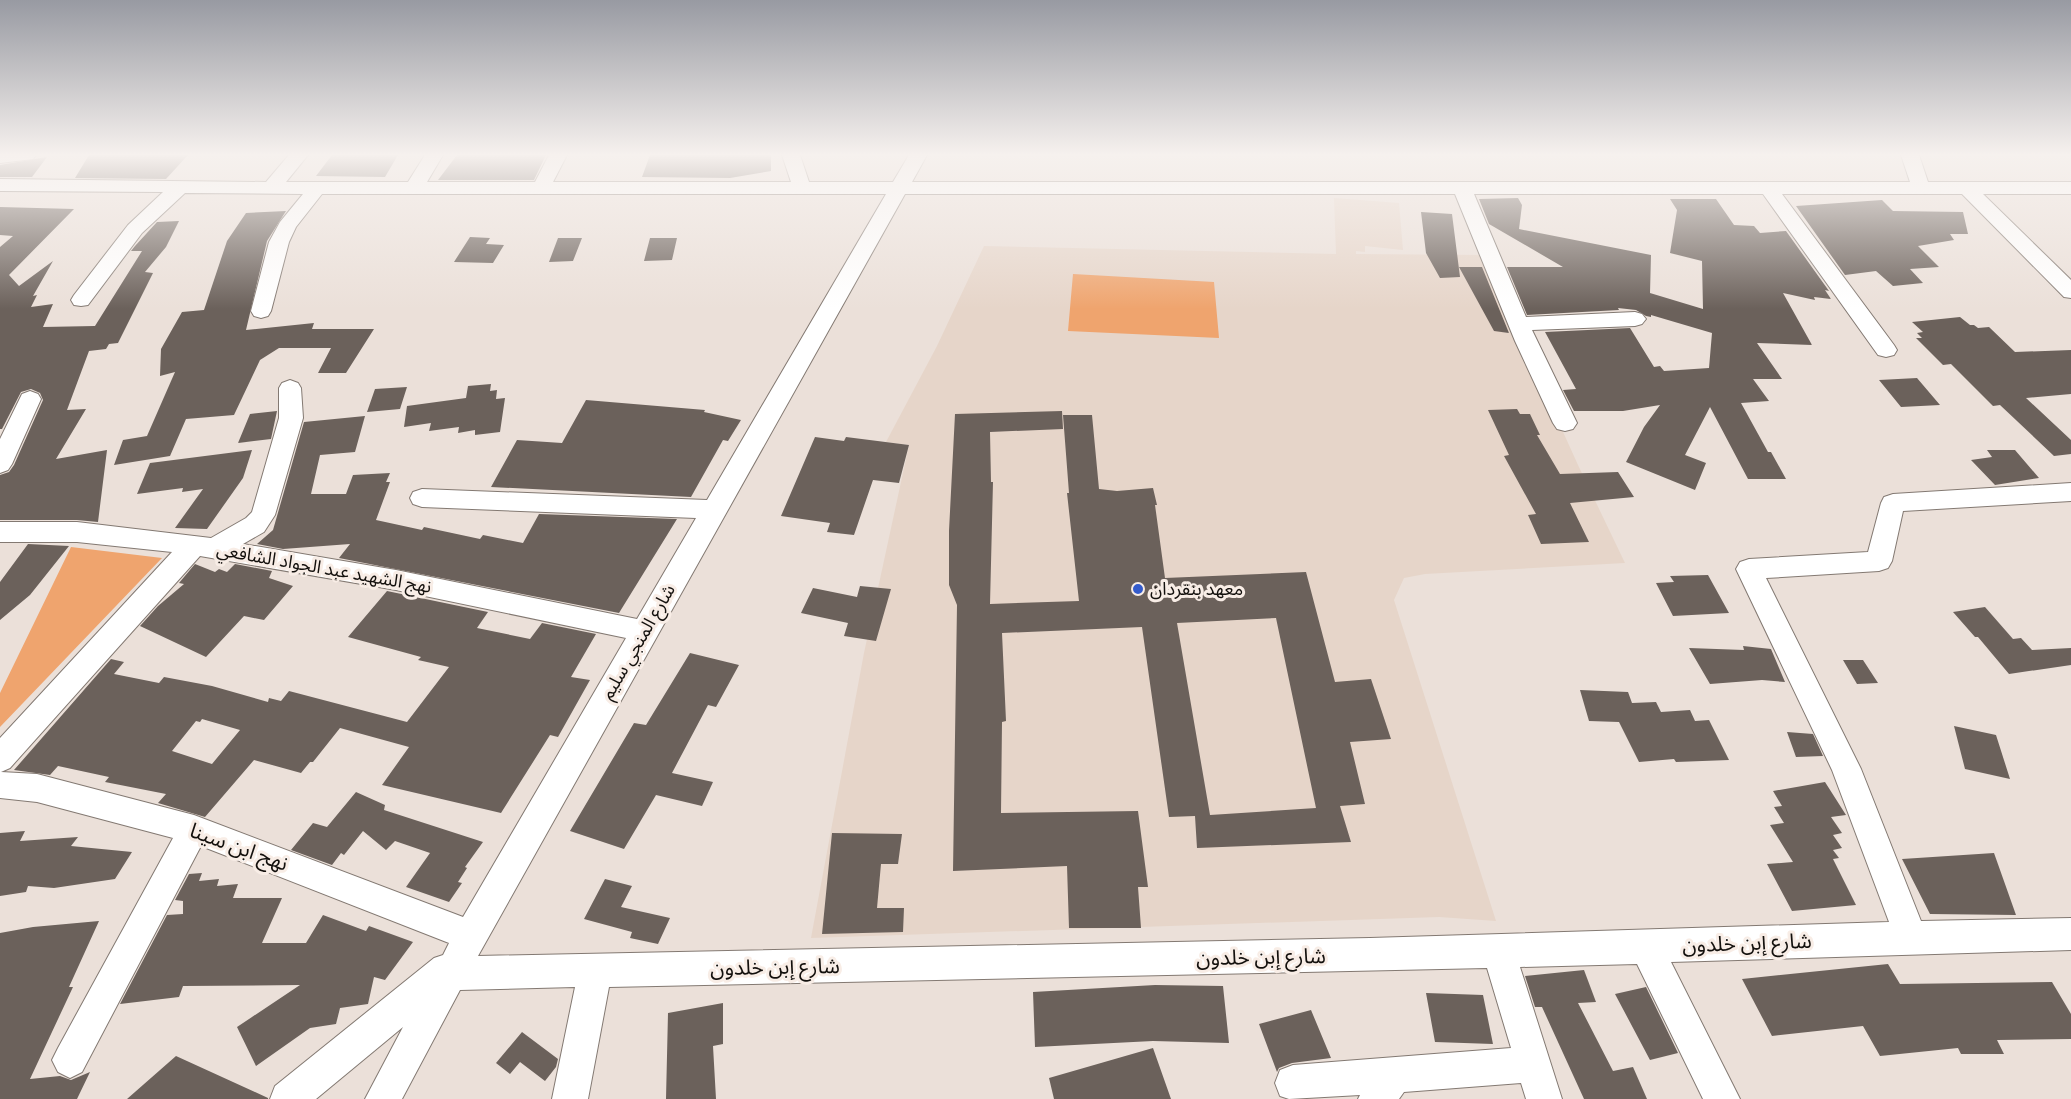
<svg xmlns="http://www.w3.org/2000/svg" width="2071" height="1099" font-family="Signika,'Noto Sans Arabic',sans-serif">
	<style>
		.built { fill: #e6d5c9 }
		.green { fill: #efa46e }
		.building { fill: #6b615b; fill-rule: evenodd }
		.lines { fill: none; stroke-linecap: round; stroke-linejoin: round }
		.minor-casing { stroke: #837972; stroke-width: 2 }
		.minor { fill: #fff; fill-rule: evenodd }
		.poi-dot { fill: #345bcb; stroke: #f8ede6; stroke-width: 2 }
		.labels { text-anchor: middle; stroke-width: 6; stroke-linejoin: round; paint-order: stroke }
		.street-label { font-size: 18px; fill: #13100d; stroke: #f8ede6 }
		.poi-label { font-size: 18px; fill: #13100d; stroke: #f8ede6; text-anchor: start }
		.near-street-label { font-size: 21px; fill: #13100d; stroke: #f8ede6 }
	</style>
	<rect width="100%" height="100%" fill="#ebe0d9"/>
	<path class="built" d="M1334 198 1399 203 1403 250 1365 246V252L1356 251V254L1483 255 1578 465 1625 563 1425 574 1404 578 1394 600 1496 921 1439 917 811 938 864 653 909 445 886 442 937 346 984 246 1336 254Z"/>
	<path class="green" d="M1073 274 1214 282 1219 338 1068 331Z
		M71 547 162 558 0 727V693Z"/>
	<path class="building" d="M89 155H188L166 179 75 178Z
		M332 155H398L385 177 316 176Z
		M457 155H546L534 180H438Z
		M650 155H771V171L730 178 642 177Z
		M47 157 32 177H0V165Z
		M1518 198 1522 205 1519 229 1651 255 1650 293 1703 309 1702 261 1670 253 1677 210 1670 199H1716L1734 225 1754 226 1760 233 1786 231 1829 291 1825 290 1831 299 1814 297 1815 300 1783 293 1812 345 1757 343 1782 379H1753L1769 401 1741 403 1768 452H1771L1786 479H1748L1710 407 1685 455 1706 463 1695 490 1626 462 1644 427 1660 405 1623 411H1574L1563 390 1576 389 1545 332 1630 328 1654 367 1660 366 1664 371 1709 368 1712 333 1651 315V317L1646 316 1636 310 1618 308 1619 310 1527 315 1507 267H1563L1489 224 1479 199Z
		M1882 200 1893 211 1963 212 1968 234H1950L1954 240 1918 246 1939 267 1910 269 1923 283 1893 286 1876 271 1845 275 1796 206Z
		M0 207 74 209 9 275 19 286 53 261 33 296 37 295 31 307 53 304 43 327 95 326 142 251H131L135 246 157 222 179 221 166 247 145 272 153 273 118 343 109 344 106 349 89 351 67 410 86 409 56 459 107 450 98 522 77 520H0V475L9 472 14 465 43 400 40 393 31 389 21 392 2 429H0V247L13 236 0 235Z
		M286 211 267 241 246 330 314 323 312 329H374L346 373H318L331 348H279L260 360 234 415 186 419 170 456 114 465 123 440 147 436 175 372 160 376 161 349 182 312 204 310 227 241 246 213Z
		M1421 212 1452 214 1460 277 1440 278 1426 253Z
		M470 237 490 238 486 244 504 245 493 263 454 262Z
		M558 238H582L573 261 549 262Z
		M650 238H677L672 260 644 261Z
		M1459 267H1482L1509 333 1494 331Z
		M1960 317 1970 325H1974L1978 328 1989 327 2015 352 2071 350V394L2026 398 2071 440V454L2054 456 2000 405 1993 406 1951 364 1943 365 1916 338H1922L1917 333 1923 332 1912 322Z
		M1917 378 1940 405 1901 407 1879 380Z
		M491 384 490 391 497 390 496 399 505 398 500 432 475 435V430L458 433 459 427 429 431 431 423 404 427 407 406 466 398 468 386Z
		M407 387 400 409 367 412 375 389Z
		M586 400 705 410 704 412 741 420 728 441 723 440 691 497 491 487 517 440 562 443Z
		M1517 409 1520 414H1530L1540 435H1537L1560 474 1618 472 1634 497 1570 503 1589 542 1541 544 1528 515 1536 514 1504 456 1509 455 1488 410Z
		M277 411 271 439 238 443 250 414Z
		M1062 411 1063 429 990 432 991 482H993L990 604 1079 601 1067 493H1069L1063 415H1092L1099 489 1117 491 1153 488 1157 505H1155L1165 578 1306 572 1335 682 1371 679 1391 739 1350 742 1365 804 1340 806 1351 842 1197 848 1195 816 1169 817 1142 627 1002 633 1006 721 1002 722 1001 813 1138 811 1148 887H1138L1141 928H1069L1067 866 953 871 957 605 949 585V531L955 414ZM1276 618 1316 808 1210 815 1177 623Z
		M365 416 355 452 320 455 311 494H346L353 475 390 473 386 482H390L376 520 422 530 424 527 480 539 483 535 523 543 539 514 677 519 619 613 339 558 350 544 283 549 257 544 273 530 304 422Z
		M815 437 844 441 846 437 909 445 899 483 873 480 854 535 827 532 830 523 781 516Z
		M252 450 243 478 207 529 175 528 203 489 182 492 183 488 137 494 150 463Z
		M1987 450H2015L2039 478 1995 485 1971 460 1992 457Z
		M28 544 69 546 30 595 0 620V582Z
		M195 564 215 572 219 569 227 572 235 564 272 571 269 578 293 586 264 620 244 616 206 657 140 626 158 606 184 584 179 583Z
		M1708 575 1729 613 1673 616 1656 583 1674 582 1670 576Z
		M860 586 891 589 876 641 844 636 848 623 801 613 813 588 857 597Z
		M387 591 488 612 477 628 530 639 542 623 596 634 571 677 590 680 558 737 550 735 501 813 382 785 409 747 340 728 313 762H310L301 773 254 760 205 817 158 803 166 794 105 782 109 777 58 766 50 775 14 770 111 659 124 662 114 674 159 683 164 677 212 686 268 702 269 698 281 701 289 691 407 722 449 667 418 660 421 657 348 637ZM202 719 240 730 212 764 172 751 196 721 200 722Z
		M1985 607 2013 639 2021 638 2032 650 2071 648V665L2009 674 1978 637H1975L1953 612Z
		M1743 646 1771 649 1785 682 1762 680 1710 684 1689 648 1744 650Z
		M690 653 739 665 716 707 708 705 672 773 713 782 702 806 656 795 624 849 570 831 634 723 646 725Z
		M1843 660H1863L1878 683 1857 684Z
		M1580 690 1628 692 1632 703 1656 702 1661 712 1690 710 1695 721 1709 720 1729 760 1676 762 1674 759 1639 762 1619 722 1589 721Z
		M1954 726 1996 735 2010 779 1965 769Z
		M1787 732 1813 734 1823 756 1796 757Z
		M1825 782 1846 815 1831 817 1842 833 1833 835 1842 848 1833 850 1839 858 1833 859 1856 905 1792 911 1767 864 1793 862 1770 825 1784 823 1774 807 1782 806 1773 791Z
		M356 792 385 805 384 810 483 842 465 867 467 868 458 882 462 883 449 902 406 887 430 853 395 841 386 850 363 831 344 855 341 853 332 865 291 850 313 823 327 827Z
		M25 831 20 841 78 837 71 846 132 852 115 879 54 888 28 886 26 892 0 896V833Z
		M832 833 902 834 898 864H881L877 908H904L903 932 822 934Z
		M1994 853 2016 915 1930 914 1902 859Z
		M202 873 199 881 219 879 217 886 238 884 233 898H282L262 943H306L323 915 366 931 369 926 413 942 385 980 374 977 368 1004 340 1008 336 1024 310 1028 256 1066 237 1027 300 985 183 986 179 997 120 1004 167 915 183 914V901L175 900 189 874Z
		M605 879 632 886 621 907 670 918 658 944 630 938 632 932 584 919Z
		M99 921 69 987H73L30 1079 60 1076 71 1080 90 1072 77 1099H0V933L33 927Z
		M1888 964 1900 984 2052 982 2071 1014V1039L1997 1040 2004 1054H1961L1958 1048 1880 1056 1863 1026 1772 1036 1742 979Z
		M1584 970 1596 1002 1578 1003 1613 1071 1633 1067 1647 1099H1584L1542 1007H1535L1525 976Z
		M1155 985 1223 986 1229 1043 1153 1041 1035 1047 1033 992Z
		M1646 987 1678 1053 1650 1060 1615 994Z
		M1426 993 1483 995 1493 1044 1435 1042Z
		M723 1003V1044L713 1046 716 1099H666L668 1013Z
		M1311 1010 1331 1058 1292 1063 1279 1068 1277 1072 1259 1024Z
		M522 1032 558 1059 556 1067 545 1081 520 1062 510 1074 496 1063Z
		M1153 1048 1171 1099H1054L1049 1078Z
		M176 1056 268 1098V1099H127Z"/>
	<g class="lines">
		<g class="minor-casing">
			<path id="minor" d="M0 155H36L33 159 0 163Z
				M289 155H308L286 182H408L425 155H443L427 182H535L549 155H567L553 182H791L782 155H800L809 182H893L909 155H927L912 182H1910L1901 155H1919L1928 182H2071V194H1983L2071 280V298L2064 297 1962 194H1782L1894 345 1897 350 1894 355 1886 357 1878 355 1763 194H1474L1526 317 1635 312 1642 314 1646 319 1642 324 1635 326 1532 330 1577 423 1573 429 1565 431 1557 429 1553 423 1515 341 1455 194H905L478 956 1370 938 1889 922 1832 770 1736 569 1740 562 1749 559 1868 552 1881 503 1884 497 1893 494 2071 483V501L1903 511 1892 561 1888 568 1879 571 1766 578 1861 769 1921 921 2071 918V950L1671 962 1740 1099H1703L1637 964 1520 967 1562 1099H1526L1521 1083 1404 1092 1399 1099H1358L1360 1095 1289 1099 1280 1096 1275 1083 1280 1070 1293 1065 1511 1048 1487 968 609 987 588 1099H552L575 987 460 990 402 1099H365L403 1027 316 1099H270L275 1086 434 958 443 955 449 943 201 846 82 1072 70 1078 58 1072 52 1060 58 1048 173 838 37 802 0 798V738L172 552 77 542H0V522H77L211 538 246 518 252 512 279 418V388L282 383 290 380 298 383 301 388 303 418 275 515 264 532 243 544 396 570 637 619 696 518 422 507 413 504 410 498 413 492 422 489 707 500 886 194H322L296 227 289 242 271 311 268 316 261 318 254 316 251 311 269 242 280 222 303 194 185 193 142 233 88 305 81 306 74 305 71 300 74 295 128 225 163 192 0 191V179L266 182ZM200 556 396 590 626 638 463 917 194 815 37 774 1 772 10 768Z
				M30 391 38 394 41 399 12 464 8 470 0 473V439L22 394Z"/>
		</g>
		<use href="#minor" class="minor"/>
	</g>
	<linearGradient id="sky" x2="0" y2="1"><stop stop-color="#989aa2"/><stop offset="0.5" stop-color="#f6f1ee"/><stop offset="1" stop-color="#f6f1ee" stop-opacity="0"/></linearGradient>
	<rect width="2071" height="309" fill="url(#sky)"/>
	<circle class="poi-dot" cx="1138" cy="589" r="6"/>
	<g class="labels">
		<g class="street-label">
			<text transform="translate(324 568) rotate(10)" y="6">نهج الشهيد عبد الجواد الشافعي</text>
			<text transform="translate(638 642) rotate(-60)" y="6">شارع المنجي سليم</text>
		</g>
		<g class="poi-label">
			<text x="1150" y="595">معهد بنقردان</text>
		</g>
		<g class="near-street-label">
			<text transform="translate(239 847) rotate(20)" y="7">نهج ابن سينا</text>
			<text transform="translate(1747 943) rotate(-2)" y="7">شارع إبن خلدون</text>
			<text transform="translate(1261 957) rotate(-1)" y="7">شارع إبن خلدون</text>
			<text transform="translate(775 967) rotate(-1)" y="7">شارع إبن خلدون</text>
		</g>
	</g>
</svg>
